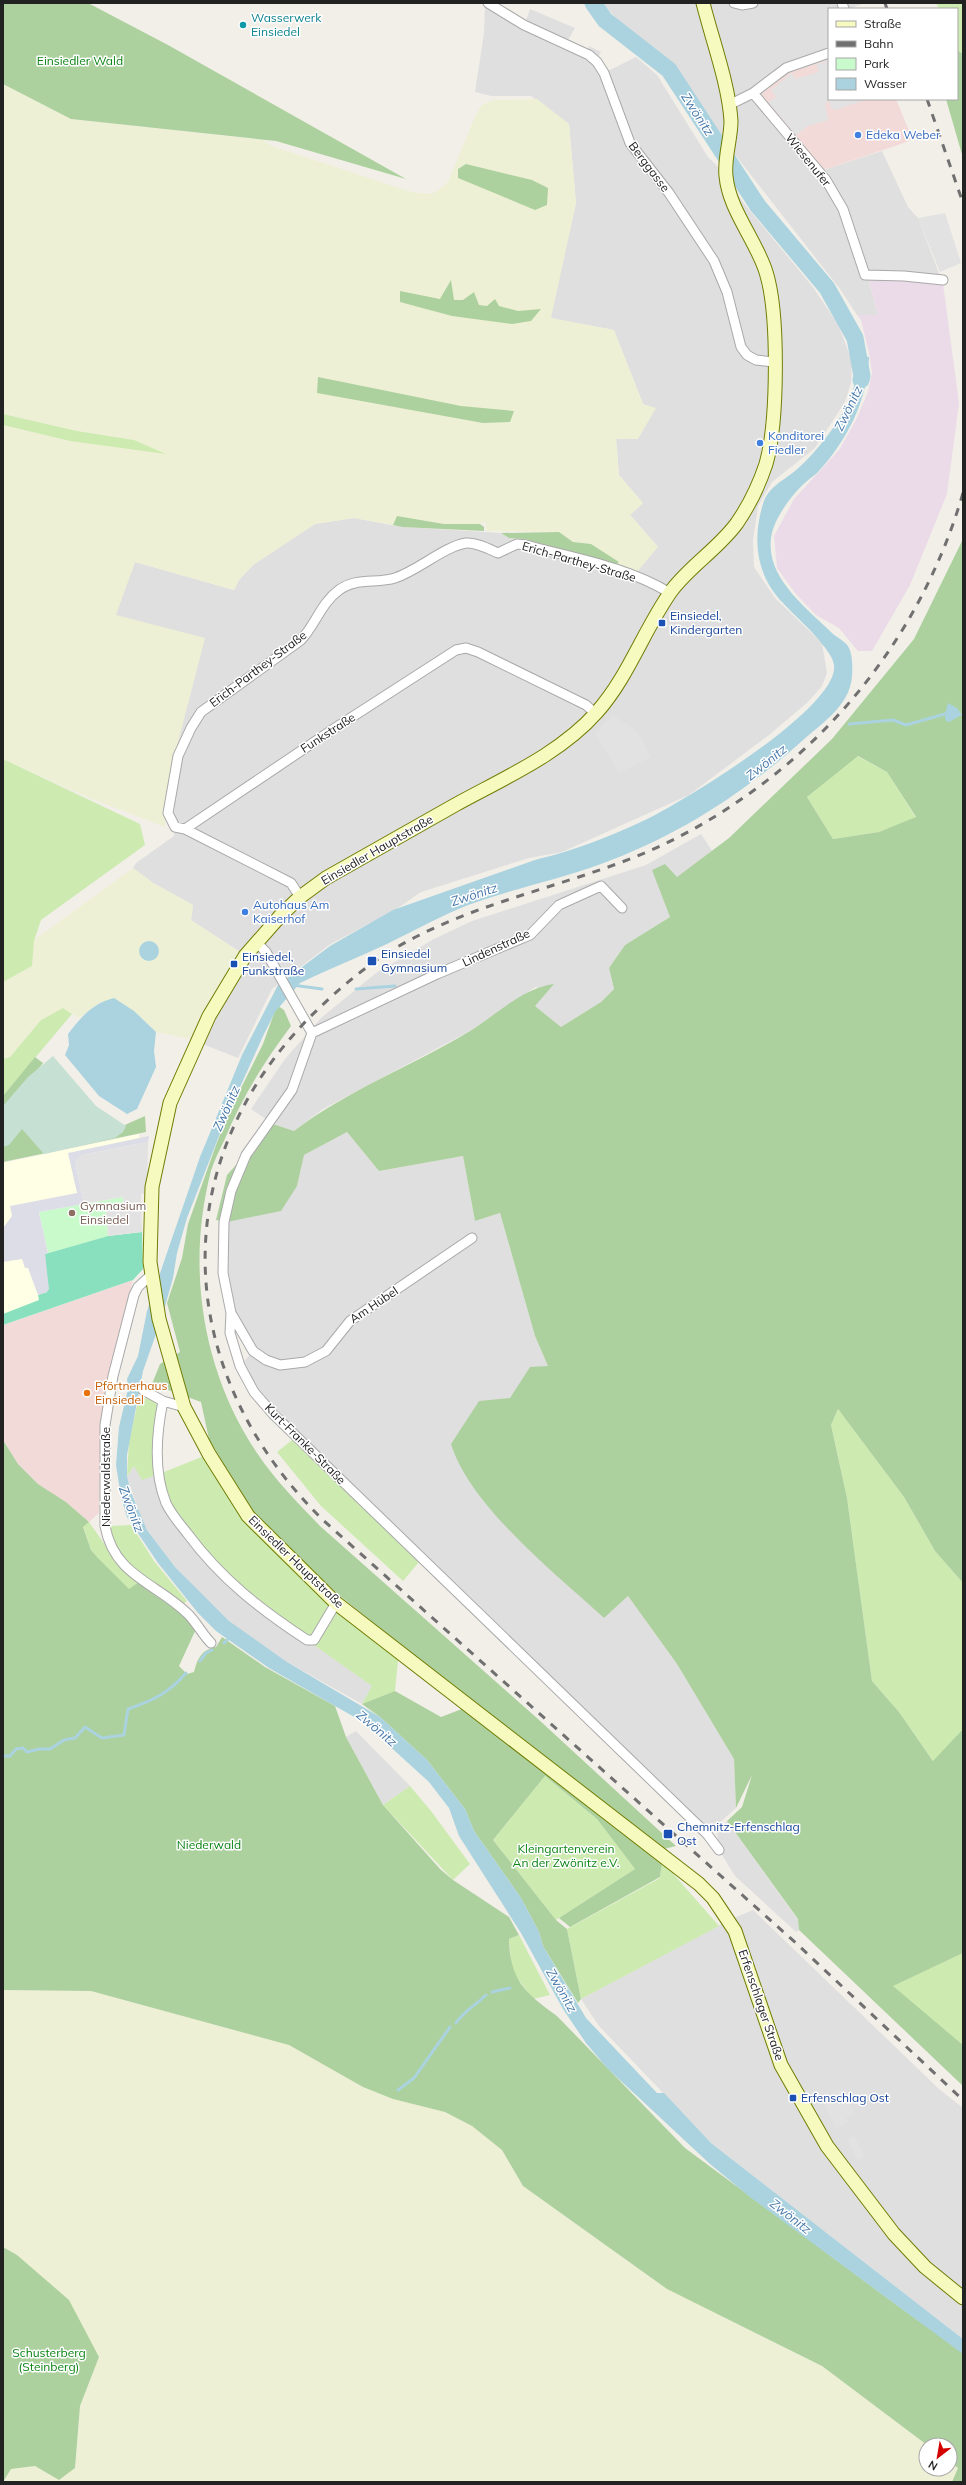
<svg xmlns="http://www.w3.org/2000/svg" width="966" height="2485" font-family="Mulish,sans-serif">
	<style>
		.residential { fill: #e0dfdf }
		.commercial { fill: #f2dad9 }
		.industrial { fill: #ebdbe8 }
		.education { fill: #ffffe5 }
		.farmland { fill: #eef0d5 }
		.grass { fill: #cdebb0 }
		.forest { fill: #add19e; fill-rule: evenodd }
		.wetland { fill: #c6e0d4 }
		.park { fill: #c8facc }
		.pitch { fill: #88e0be }
		.parking { fill: #e2e2e2 }
		.plaza { fill: #dddde8 }
		.water { fill: #aad3df }
		.lines { fill: none; stroke-linecap: round; stroke-linejoin: round }
		.stream { stroke: #aad3df; stroke-width: 3 }
		.river { stroke: #aad3df; stroke-width: 17 }
		.street-casing { stroke: #a9a9a9; stroke-width: 11 }
		.secondary-casing { stroke: #707d05; stroke-width: 15 }
		.street { stroke: #fff; stroke-width: 9 }
		.secondary { stroke: #f7fabf; stroke-width: 13 }
		.rail { stroke: #707070; stroke-width: 3; stroke-dasharray: 8 8; stroke-linecap: butt }
		.culture-dot { fill: #0f9aa8; stroke: #fff; stroke-width: 1.5 }
		.shop-dot { fill: #3f7fe0; stroke: #fff; stroke-width: 1.5 }
		.transit-dot { fill: #1a4fb4; stroke: #fff; stroke-width: 1.5 }
		.education-dot { fill: #8d6e63; stroke: #fff; stroke-width: 1.5 }
		.food-dot { fill: #e8710a; stroke: #fff; stroke-width: 1.5 }
		.labels { text-anchor: middle; stroke-width: 3; stroke-linejoin: round; paint-order: stroke }
		.culture-label { font-size: 12px; fill: #0d838f; stroke: #fff; text-anchor: start }
		.park-label { font-size: 12px; fill: #0c8416; stroke: #fff }
		.shop-label { font-size: 12px; fill: #366cbe; stroke: #fff; text-anchor: start }
		.street-label { font-size: 12px; fill: #222; stroke: #fff }
		.transit-label { font-size: 12px; fill: #164399; stroke: #fff; text-anchor: start }
		.education-label { font-size: 12px; fill: #785e54; stroke: #fff; text-anchor: start }
		.food-label { font-size: 12px; fill: #c56008; stroke: #fff; text-anchor: start }
		.water-label { font-size: 13px; font-style: italic; fill: #4a7aab; stroke: #fff }
	</style>
	<rect width="100%" height="100%" fill="#f2efe9"/>
	<path class="residential" d="M485 3 525 23 530 9 575 28 567 42 587 51 589 46 601 52 598 57 606 72 636 57 657 75 708 157 726 175 742 201 812 286 838 324 852 361 851 383 845 402 815 448 772 482 758 506 753 541 754 567 775 598 822 643 827 673 822 686 808 702 769 735 689 795 562 852 529 858 421 892 398 908 329 945 272 989 238 1058 190 1039 240 952 191 920 193 905 153 883 133 868 136 863 174 836V813L177 784 115 615 135 562 234 590 239 580 253 565 315 524 354 518 402 527 501 533 509 538 525 539 615 566 658 547 630 515 643 503 619 475 616 438 643 404 614 330 550 318 576 203 569 124 531 96H491L475 92 484 33Z
		M602 3H865L849 9H829V60L793 71 823 170 882 151 908 207 918 218 943 284 869 282 878 315H857L840 289 707 119 668 61 617 19Z
		M701 834 713 852 677 877 670 917 625 945 609 968 614 989 601 1002 561 1027 535 1006 537 986 468 1032 323 1109 294 1131 273 1124 251 1109 285 1059 321 1018 376 973 434 939 472 921 646 865Z
		M347 1132 379 1171 463 1156 475 1221 500 1213 535 1336 548 1366 603 1618 628 1596 677 1664 734 1759 736 1808 707 1834 273 1414 240 1366 253 1351 231 1313 223 1273 224 1222 297 1186 304 1155Z
		M134 1466 159 1474 307 1640 373 1686 362 1704 287 1662 254 1640 229 1621 201 1594 175 1567 147 1530 140 1515 127 1476Z
		M356 1731 410 1786 383 1805 346 1737Z
		M727 1821 798 1920 799 1930 796 1932 735 1876 719 1850 717 1831Z
		M753 1910 939 2089 963 2108V2339L711 2143 599 2026 581 1999 729 1920Z"/>
	<path class="commercial" d="M829 60V99H896L912 138 907 142 823 170 761 98 765 89 793 71Z
		M133 1280 107 1379 100 1430 99 1513 89 1522 66 1502 38 1484 18 1464 3 1440V1325Z"/>
	<path class="industrial" d="M869 281H927L943 284 959 403 947 494 910 585 872 651H858L839 628 816 615 796 594 777 568 774 536 794 499 839 450 856 420 868 392 872 373 869 353 861 320 857 315H878Z"/>
	<path class="education" d="M139 1134 143 1269 133 1280 3 1325V1163Z"/>
	<path class="farmland" d="M3 84 71 119 263 140 272 146 393 186 412 192 429 194 436 192 448 182 476 114 482 105 493 100 537 99 569 124 576 203 551 318 614 330 643 404 656 408 638 439H616L619 475 643 503 630 515 658 547 636 573 615 566 591 544 573 542 558 532 486 531V521L480 524H444L397 516 393 525 354 518 315 524 253 565 239 580 234 590 135 562 116 615 205 638 175 754 165 813V827L87 797 3 759V425L70 441 134 440 77 431 3 414Z
		M133 868 153 883 193 905 191 920 240 952 190 1039 156 1032 134 1011 100 1002 79 1018 63 1008 41 1020 10 1057 3 1059V982L32 966 34 940Z
		M3 1990 91 1991 289 2045 363 2087 393 2099 445 2112 472 2126 502 2150 523 2186 667 2289 822 2366 927 2445 926 2469H950V2462L958 2468 952 2482H4L11 2469 35 2466 59 2480 75 2468 80 2406 99 2357 17 2255 3 2247Z"/>
	<path class="grass" d="M936 3H963V54L957 50V9H939Z
		M3 414 77 431 134 440 166 454 70 441 3 425Z
		M857 756 887 772 916 818 879 832 833 839 807 797Z
		M3 759 140 824 145 845 41 920 34 941 32 966 3 982Z
		M63 1008 72 1014 3 1096V1059L10 1057 41 1020Z
		M139 1397 163 1401 159 1474 209 1454 248 1516 399 1651 395 1691 362 1704 372 1686 243 1595 173 1515 159 1474 142 1480 134 1466 127 1476 129 1441Z
		M838 1409 904 1497 935 1551 963 1583V1729L934 1762 899 1712 872 1681 847 1498 831 1425Z
		M292 1440 419 1562 403 1581 321 1506 277 1452Z
		M89 1522 110 1552 139 1582 129 1590 98 1558 91 1550 83 1526Z
		M131 1525 154 1561 187 1601 181 1606 132 1569 114 1545 109 1526Z
		M545 1776 597 1819 635 1869 556 1920 493 1840Z
		M410 1786 431 1811 470 1864 453 1880 383 1805Z
		M662 1861 719 1926 581 1999 567 1929 660 1878Z
		M519 1935 550 1995 533 1999 512 1971 509 1939Z
		M963 1953V2045L892 1986Z"/>
	<path class="forest" d="M3 3H88L168 45 406 179 276 141 71 119 3 84Z
		M957 50 963 54V158L946 99H957Z
		M466 164 532 180 548 188 547 205 535 210 458 178V169Z
		M451 280 454 300H463L474 292 479 305 487 306 495 299 499 306 518 311 541 309 531 321 512 324 452 316 400 302V291L440 299Z
		M318 377 461 406 514 411 510 422 483 423 317 393Z
		M397 516 444 524H480L484 527V531L402 527 393 525Z
		M559 532 573 542 591 544 619 562 615 566 525 539 509 538 501 533Z
		M963 539V1583L935 1551 904 1497 838 1409 831 1425 847 1498 872 1681 899 1712 933 1761 963 1729V1953L893 1986 963 2045V2086L799 1930 798 1919 727 1821 742 1807 752 1775 736 1808 734 1759 677 1664 628 1596 604 1618C556 1574 470 1506 451 1444L479 1401 510 1398 530 1367 548 1366 535 1336 500 1213 475 1221 463 1156 379 1171 347 1132 304 1155 297 1186 281 1211 227 1222 216 1220 227 1175 273 1124 294 1131C348 1090 412 1066 470 1031 497 1014 523 988 554 984L535 1006 561 1027 601 1002 614 989 609 968 625 945 670 917 652 870 665 864 677 877 729 838 832 739 914 639ZM858 756 887 772 916 817 879 832 833 839 807 797Z
		M277 1005 284 1010 291 1026C264 1062 241 1099 224 1141 219 1151 214 1161 211 1171 186 1267 202 1371 257 1453 275 1480 298 1503 320 1526L538 1719 676 1846 664 1849 660 1877 570 1927 559 1918 635 1869 597 1819 545 1776 493 1840 556 1920 567 1929 581 1999 578 2003 543 1946 539 1932 521 1898 474 1831 465 1809 427 1760 380 1717 362 1704 395 1691 441 1717 475 1704 340 1596 252 1513 209 1439 201 1402 152 1384 160 1364 180 1352 167 1303 182 1258 188 1224 216 1145 230 1110 263 1044Z
		M35 1057 43 1063 3 1115V1096Z
		M145 1116 146 1132 3 1162V1140L22 1124 91 1140Z
		M3 1440 18 1464 38 1484 66 1502 89 1522 83 1527 91 1550 98 1558 129 1589 139 1582 185 1616 196 1629 179 1666 187 1674 194 1672C198 1658 201 1650 216 1647L222 1637 265 1667 335 1706 346 1737 383 1805 440 1869 453 1880 509 1917 519 1935 509 1939C510 1980 525 1993 557 2016L685 2148 898 2306 963 2352V2482H952L958 2468 950 2462V2445H927L822 2366 667 2289 523 2186 502 2150 472 2126 445 2112 393 2099 363 2087 289 2045 91 1991 3 1990Z
		M3 2247 17 2255 69 2300 99 2357 80 2406 75 2468 59 2480 35 2466 11 2469 3 2482Z"/>
	<path class="wetland" d="M53 1056 96 1106 126 1126 123 1132 115 1138 44 1154 22 1129 9 1145 3 1147V1106L28 1077Z"/>
	<path class="park" d="M123 1197 124 1208 106 1210 108 1236 48 1253 39 1212Z"/>
	<path class="pitch" d="M142 1232 143 1269 133 1280 3 1325V1314L39 1300 38 1295 47 1292 45 1254 108 1236Z"/>
	<path class="parking" d="M829 61V99H868L835 110 831 108 829 101 825 103 828 120 808 126 796 135 768 102 776 97 771 90 792 73 795 79 819 72 816 65Z
		M945 213 961 263 940 272 918 218Z
		M613 715 638 732 651 757 619 773 595 733Z
		M148 1142 147 1193 141 1194 142 1232 108 1236 106 1210 124 1208 123 1197 84 1204 76 1166 77 1160 83 1155Z
		M841 2089 854 2113 846 2118 848 2122 836 2128 822 2100Z
		M854 2136 865 2157 858 2161 847 2140Z"/>
	<path class="plaza" d="M149 1136 148 1142 83 1155 77 1160 76 1166 84 1204 39 1212 48 1253 45 1254 49 1289 47 1292 38 1295 28 1268H25L22 1259 3 1262V1228L12 1216 10 1206 77 1193 68 1153Z"/>
	<path class="water" d="M855 357H869C867 401 848 439 818 472 814 476 810 478 806 482 793 493 776 516 772 533 762 576 807 608 833 634 838 638 846 642 849 648 853 656 853 674 851 683 846 708 820 725 802 741 743 794 676 837 601 864 558 880 511 889 468 905 441 916 415 930 389 943 359 957 329 969 300 983L275 1012 264 1034 226 1118 187 1218 177 1253 173 1278 162 1317 143 1371 127 1455V1476L131 1492 147 1530 175 1567 229 1621 287 1662 380 1717 427 1760 465 1809 474 1831 521 1898 539 1932 543 1946 586 2018 657 2093H664L711 2143 963 2339V2354L750 2197 710 2164 607 2068 586 2043 563 2009 521 1933 459 1836 449 1808 429 1782 363 1722 269 1668 216 1631 198 1613 158 1563 127 1517 121 1497 116 1465 119 1427 128 1389 127 1379 138 1356 147 1311 200 1157 242 1055 278 985 330 946 393 910 538 859C574 851 611 836 645 820 681 803 840 707 834 665 833 656 824 647 819 640 808 627 795 616 783 603 756 575 752 540 763 504 768 487 783 481 795 471 819 451 853 407 856 376 856 370 855 363 855 357Z
		M948 703 957 708 962 715 949 722 945 720V714Z
		M139 951a10 10 0 1 1 20 0a10 10 0 1 1-20 0Z
		M114 998 134 1011 156 1032 154 1051 156 1067 137 1109 127 1114 99 1096 65 1055 69 1045 68 1034C81 1017 93 1003 114 998Z"/>
	<g class="lines">
		<path class="stream" d="M849 724 893 720 906 725 945 714
			M292 985 322 989
			M356 989 395 986
			M224 1643 231 1636
			M200 1661 206 1653 212 1650
			M3 1756H10L16 1749 23 1748 27 1752 39 1749H50L64 1740 75 1738 85 1727 102 1738 124 1735 128 1709C152 1701 169 1693 186 1673
			M492 1992 510 1988
			M456 2023C464 2011 476 2005 486 1995
			M398 2090 414 2078 450 2027"/>
		<path class="river" d="M593 3 605 20 669 70 758 206 827 288 855 338 862 376 861 380"/>
		<g class="street-casing">
			<path id="street" d="M488 3 524 25 589 55 597 62 604 73 630 143 669 193 714 261 727 292 741 347 747 355 756 360 774 362
				M734 3 742 5 753 3
				M842 3 844 9
				M753 93 786 68 829 53
				M729 105 753 93 826 180 843 209 865 275 904 276 943 280
				M185 829 332 730 456 650 466 648 478 652 586 705 596 714
				M300 897 291 883 185 829 175 827 168 813 178 756 191 728 201 712 301 640C316 624 321 603 339 590 357 577 376 584 395 578 419 570 443 547 466 543 476 542 489 549 498 553L517 544 526 545C574 558 628 567 670 593
				M256 942 266 952 312 1033
				M312 1033 292 1090 246 1155 231 1191 224 1222 223 1273 231 1313 230 1333 240 1366 254 1392 273 1414 707 1834 719 1850
				M312 1033 437 974 530 935 559 905 601 886 622 908
				M151 1275 138 1287 134 1295 113 1376 105 1425V1526C114 1576 157 1583 188 1614 197 1623 202 1634 211 1643
				M231 1313 253 1351 266 1360 280 1365 305 1362 326 1351 350 1321 472 1238
				M143 1390 163 1401 184 1407
				M163 1401C156 1435 153 1471 166 1503 171 1514 180 1524 187 1533 221 1579 260 1609 307 1640H314L336 1603"/>
		</g>
		<g class="secondary-casing">
			<path id="secondary" d="M703 3C712 39 729 85 731 121 731 139 724 158 726 176 729 210 756 240 766 272 779 313 778 422 766 464 759 485 750 504 737 523 719 548 691 565 672 590 644 629 629 676 597 712 560 754 504 778 455 805 412 829 369 854 326 878L300 897 281 915 245 956 209 1016 170 1103 152 1187 150 1262 159 1319 184 1407 209 1454 248 1516 336 1603 699 1884 713 1898 735 1931 781 2065 827 2146 894 2234 925 2267 963 2298"/>
		</g>
		<use href="#street" class="street"/>
		<use href="#secondary" class="secondary"/>
		<path class="rail" d="M885 3 887 9
			M927 99 963 203
			M963 493C927 617 849 725 743 798 706 824 665 846 622 862 547 890 469 906 399 946 366 965 336 991 309 1018 161 1169 176 1376 323 1520L797 1944 963 2100"/>
	</g>
	<circle class="culture-dot" cx="243" cy="25" r="4"/>
	<g class="shop-dot">
		<circle cx="858" cy="135" r="4"/>
		<circle cx="760" cy="443" r="4"/>
		<circle cx="245" cy="912" r="4"/>
	</g>
	<g class="transit-dot">
		<rect x="658" y="619" width="8" height="8" rx="2"/>
		<rect x="367" y="956" width="10" height="10" rx="2"/>
		<rect x="230" y="960" width="8" height="8" rx="2"/>
		<rect x="663" y="1829" width="10" height="10" rx="2"/>
		<rect x="789" y="2094" width="8" height="8" rx="2"/>
	</g>
	<circle class="education-dot" cx="72" cy="1213" r="4"/>
	<circle class="food-dot" cx="87" cy="1393" r="4"/>
	<g class="labels">
		<g class="culture-label">
			<text x="251" y="22">Wasserwerk<tspan x="251" dy="14">Einsiedel</tspan></text>
		</g>
		<g class="park-label">
			<text x="80" y="65">Einsiedler Wald</text>
			<text x="209" y="1849">Niederwald</text>
			<text x="566" y="1853">Kleingartenverein<tspan x="566" dy="14">An der Zwönitz e.V.</tspan></text>
			<text x="49" y="2357">Schusterberg<tspan x="49" dy="14">(Steinberg)</tspan></text>
		</g>
		<g class="shop-label">
			<text x="866" y="139">Edeka Weber</text>
			<text x="768" y="440">Konditorei<tspan x="768" dy="14">Fiedler</tspan></text>
			<text x="253" y="909">Autohaus Am<tspan x="253" dy="14">Kaiserhof</tspan></text>
		</g>
		<g class="street-label">
			<text transform="translate(808 160) rotate(51)" y="4">Wiesenufer</text>
			<text transform="translate(649 167) rotate(53)" y="4">Berggasse</text>
			<text transform="translate(579 562) rotate(16)" y="4">Erich-Parthey-Straße</text>
			<text transform="translate(258 669) rotate(-37)" y="4">Erich-Parthey-Straße</text>
			<text transform="translate(328 733) rotate(-33)" y="4">Funkstraße</text>
			<text transform="translate(377 850) rotate(-30)" y="4">Einsiedler Hauptstraße</text>
			<text transform="translate(496 948) rotate(-25)" y="4">Lindenstraße</text>
			<text transform="translate(374 1305) rotate(-34)" y="4">Am Hübel</text>
			<text transform="translate(305 1444) rotate(45)" y="4">Kurt-Franke-Straße</text>
			<text transform="translate(106 1477) rotate(-90)" y="4">Niederwaldstraße</text>
			<text transform="translate(296 1562) rotate(44)" y="4">Einsiedler Hauptstraße</text>
			<text transform="translate(761 2005) rotate(71)" y="4">Erfenschlager Straße</text>
		</g>
		<g class="transit-label">
			<text x="670" y="620">Einsiedel,<tspan x="670" dy="14">Kindergarten</tspan></text>
			<text x="381" y="958">Einsiedel<tspan x="381" dy="14">Gymnasium</tspan></text>
			<text x="242" y="961">Einsiedel,<tspan x="242" dy="14">Funkstraße</tspan></text>
			<text x="677" y="1831">Chemnitz-Erfenschlag<tspan x="677" dy="14">Ost</tspan></text>
			<text x="801" y="2102">Erfenschlag Ost</text>
		</g>
		<g class="education-label">
			<text x="80" y="1210">Gymnasium<tspan x="80" dy="14">Einsiedel</tspan></text>
		</g>
		<g class="food-label">
			<text x="95" y="1390">Pförtnerhaus<tspan x="95" dy="14">Einsiedel</tspan></text>
		</g>
		<g class="water-label">
			<text transform="translate(698 114) rotate(57)" y="5">Zwönitz</text>
			<text transform="translate(848 408) rotate(-64)" y="5">Zwönitz</text>
			<text transform="translate(766 762) rotate(-39)" y="5">Zwönitz</text>
			<text transform="translate(474 894) rotate(-18)" y="5">Zwönitz</text>
			<text transform="translate(226 1108) rotate(-66)" y="5">Zwönitz</text>
			<text transform="translate(132 1509) rotate(69)" y="5">Zwönitz</text>
			<text transform="translate(377 1728) rotate(40)" y="5">Zwönitz</text>
			<text transform="translate(562 1990) rotate(60)" y="5">Zwönitz</text>
			<text transform="translate(791 2216) rotate(38)" y="5">Zwönitz</text>
		</g>
	</g>
	<rect width="966" height="2485" fill="none" stroke="#222222" stroke-width="8"/>
	<rect x="828" y="8" width="130" height="92" fill="#ffffff" stroke="#a7a7a7"/>
	<rect x="836" y="21" width="20" height="6" fill="#f7fabf" stroke="#a7a7a7"/>
	<text x="864" y="28" font-size="12" fill="#222222">Straße</text>
	<rect x="836" y="41" width="20" height="6" fill="#707070" stroke="#a7a7a7"/>
	<text x="864" y="48" font-size="12" fill="#222222">Bahn</text>
	<rect x="836" y="58" width="20" height="12" fill="#c8facc" stroke="#a7a7a7"/>
	<text x="864" y="68" font-size="12" fill="#222222">Park</text>
	<rect x="836" y="78" width="20" height="12" fill="#aad3df" stroke="#a7a7a7"/>
	<text x="864" y="88" font-size="12" fill="#222222">Wasser</text>
	<g transform="translate(938 2457) rotate(211)"><circle r="19" fill="#ffffff" stroke="#a7a7a7"/>
	<path d="M0-3L7 15L0 10L-7 15Z" fill="#d40000"/>
	<text y="-6" font-size="11" font-weight="bold" text-anchor="middle" fill="#222222">N</text>
	</g>
</svg>
